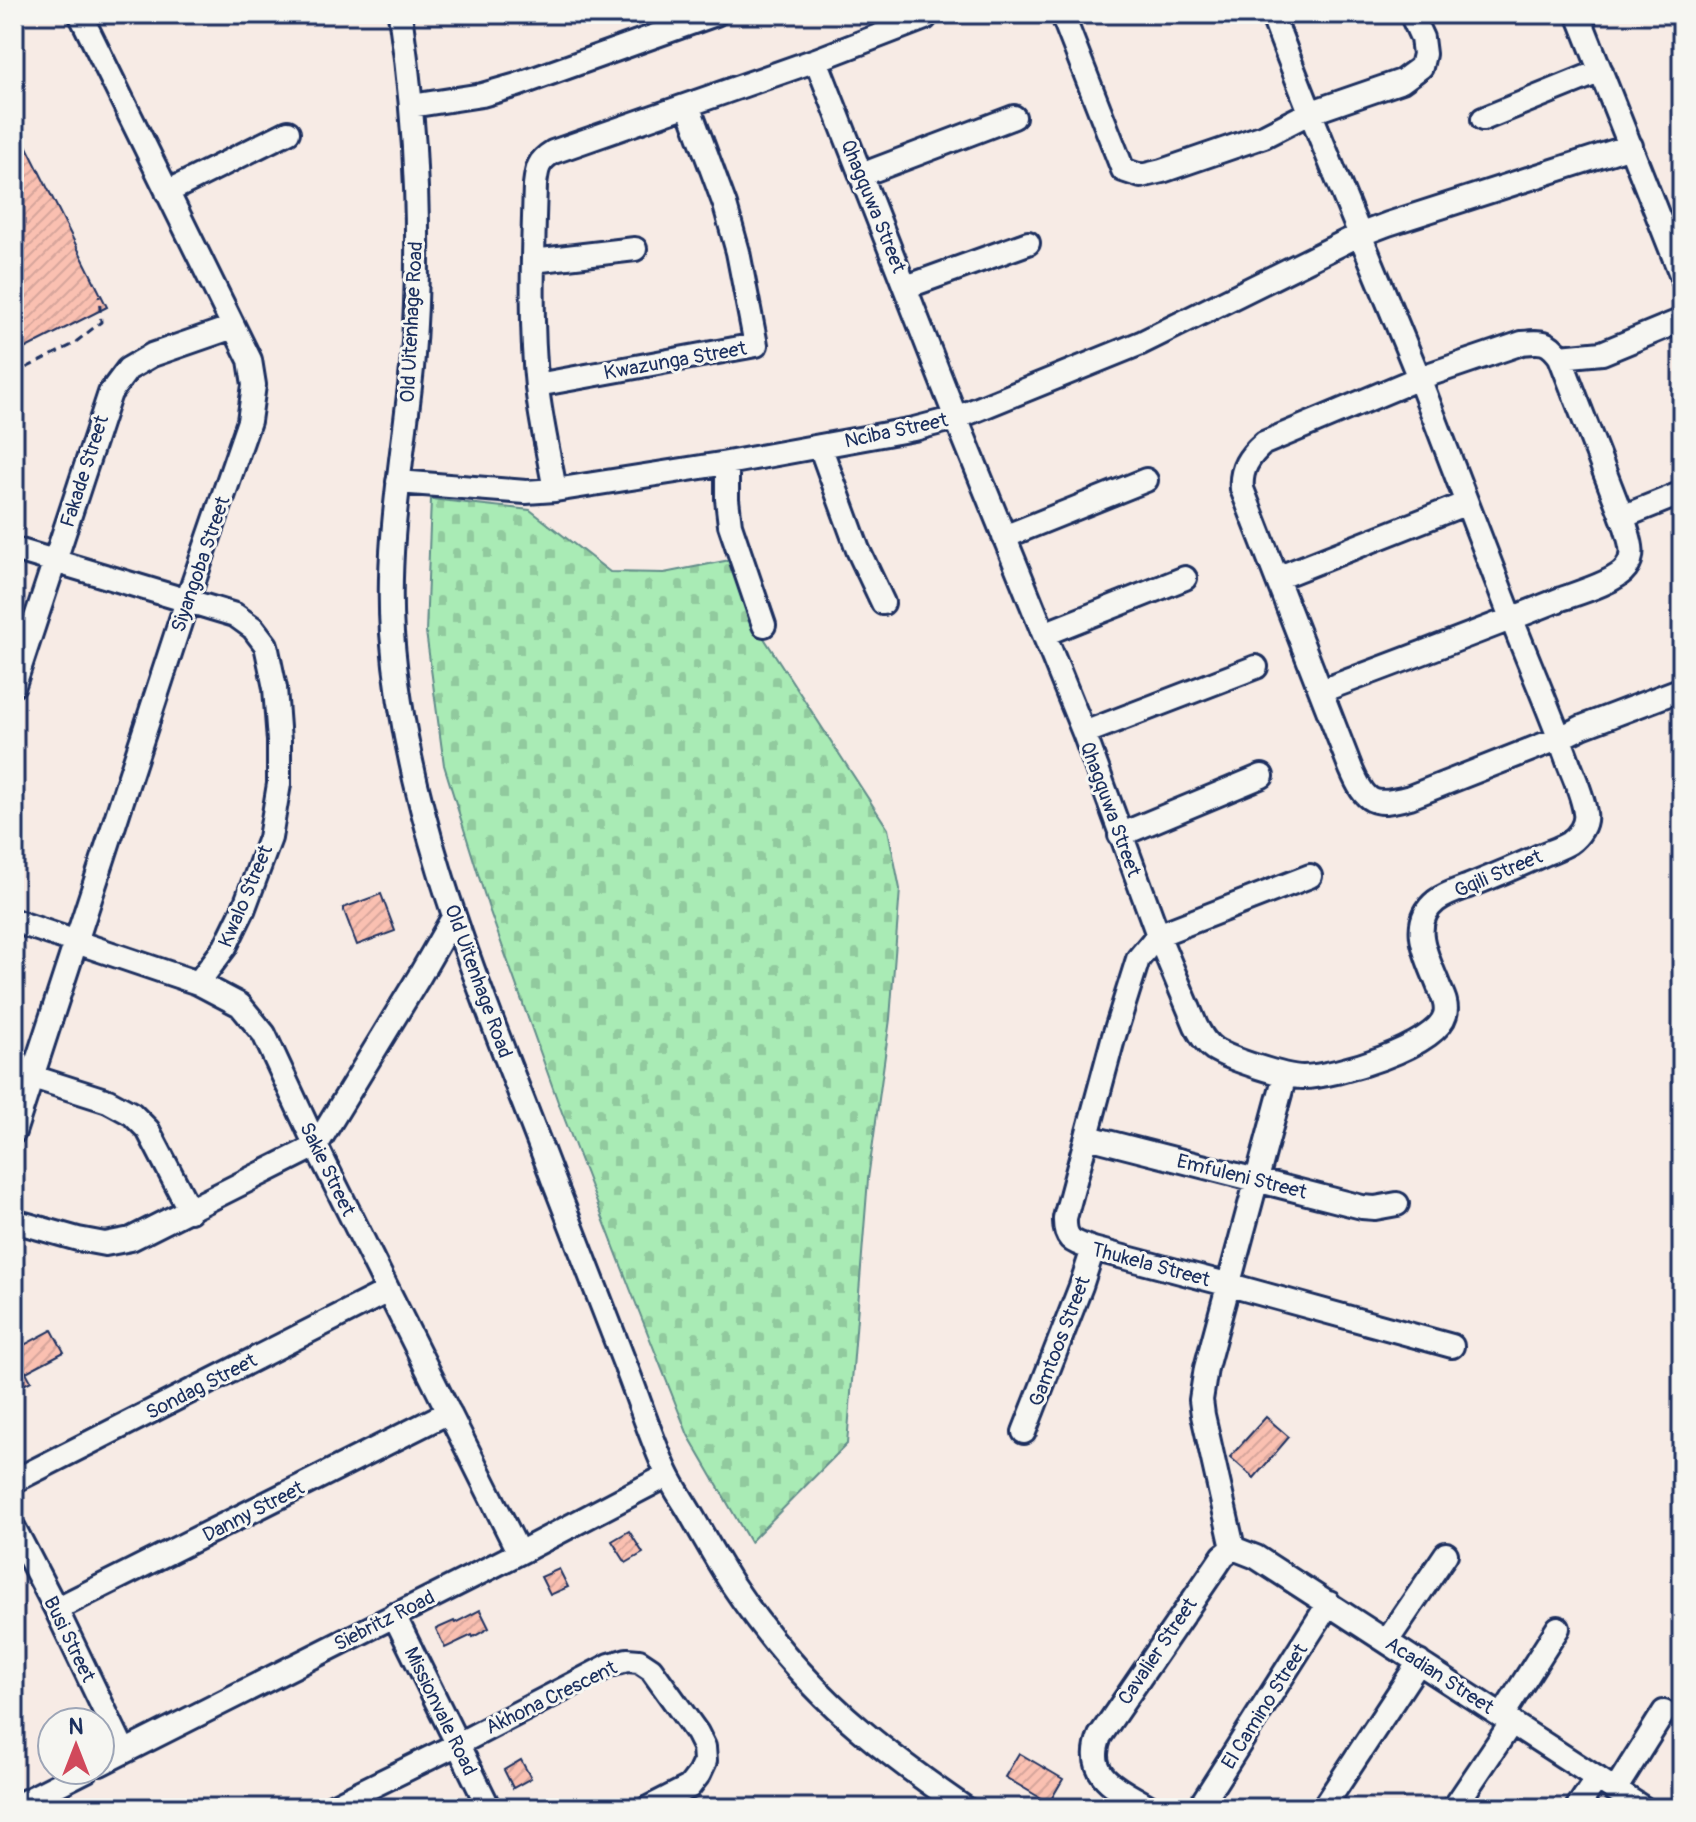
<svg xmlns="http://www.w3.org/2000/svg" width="1696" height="1822" font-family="Pangolin,sans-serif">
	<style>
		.cemetery { fill: url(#cemetery-stones); stroke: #628d8a; stroke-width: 2 }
		.building { fill: url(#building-hatch); stroke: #1b2f5e; stroke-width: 2 }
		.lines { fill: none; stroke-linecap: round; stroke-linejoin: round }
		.minor-casing { stroke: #1b2f5e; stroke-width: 28 }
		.path { stroke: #1b2f5e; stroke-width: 3; stroke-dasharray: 8 6; stroke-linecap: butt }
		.minor { stroke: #f6f6f2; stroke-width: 22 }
		.labels { text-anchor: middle; stroke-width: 6; stroke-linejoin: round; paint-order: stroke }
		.street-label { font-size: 20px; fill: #1b2f5e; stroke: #f6f6f2 }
	</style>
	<defs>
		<pattern id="cemetery-stones" width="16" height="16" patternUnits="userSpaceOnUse" patternTransform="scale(2)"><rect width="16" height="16" fill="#a9ebb5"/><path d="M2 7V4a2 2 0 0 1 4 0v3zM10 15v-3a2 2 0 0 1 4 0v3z" fill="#91ca9e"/></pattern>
		<pattern id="building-hatch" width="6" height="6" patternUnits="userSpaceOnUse" patternTransform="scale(2)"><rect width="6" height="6" fill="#fac0b1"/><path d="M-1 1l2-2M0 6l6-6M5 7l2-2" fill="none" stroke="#d6a59b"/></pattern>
	</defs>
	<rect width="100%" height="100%" fill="#f7ebe5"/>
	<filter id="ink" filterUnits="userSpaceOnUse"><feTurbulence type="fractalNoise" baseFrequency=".0125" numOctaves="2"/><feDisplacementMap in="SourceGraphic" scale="16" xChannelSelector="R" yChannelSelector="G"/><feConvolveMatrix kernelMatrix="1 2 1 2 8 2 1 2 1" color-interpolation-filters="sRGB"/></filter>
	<g filter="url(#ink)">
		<path class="cemetery" d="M431 499 530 510 610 572 664 573 730 560 762 635 888 829 900 889 890 1019 868 1179 847 1444 750 1542 688 1435 631 1291 558 1102 488 906 444 765 426 632Z"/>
		<path class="building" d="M14 121 107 307 14 354Z
			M381 894 395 931 357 945 343 908Z
			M52 1330 64 1352 26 1372 31 1381 14 1390V1348L15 1350Z
			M1266 1417 1289 1437 1254 1478 1230 1457Z
			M629 1531 643 1553 626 1563 612 1541Z
			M559 1569 568 1587 550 1595 541 1577Z
			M480 1610 489 1628 473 1637 472 1635 445 1648 436 1629 454 1621 455 1623Z
			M1019 1753 1063 1779 1049 1803 1005 1777Z
			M521 1760 531 1778 513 1788 504 1770Z"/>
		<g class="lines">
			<g class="minor-casing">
				<path id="minor" d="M400 14C417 128 422 253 412 368 403 456 386 544 392 633 406 824 486 1002 553 1179 578 1244 603 1308 628 1372 641 1406 652 1441 667 1473 674 1488 684 1502 692 1516 705 1539 718 1562 732 1584 768 1638 813 1690 862 1731 895 1759 930 1784 965 1808
					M1062 14 1123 170 1141 176 1162 171 1264 136 1309 113 1402 81 1421 67 1424 54 1422 38 1411 14
					M1578 14 1682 277
					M816 60 925 18
					M411 106 482 95 517 85 716 14
					M1483 119 1601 71
					M861 175 1014 117
					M167 192 288 132
					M533 261 635 249
					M906 287 1028 243
					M1560 357 1602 353 1682 320
					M537 385 756 345 738 252 725 205 688 105
					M820 446 858 550 883 603
					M727 463V499L730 525 764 625
					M398 482 526 492 555 490 727 463 914 429 956 418 1141 343 1359 235 1388 224 1631 146
					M555 490C549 456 541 422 537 387 530 321 533 251 535 185 537 168 538 161 553 152L816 60 956 418 1084 733 1158 935 1196 1026C1201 1035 1205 1043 1214 1049 1230 1059 1284 1077 1303 1077 1334 1077 1436 1047 1445 1015 1448 1005 1443 996 1439 987 1429 960 1407 924 1436 901 1445 894 1458 890 1469 886 1494 876 1518 866 1542 855 1551 851 1561 848 1569 843 1579 836 1587 824 1585 813 1583 796 1575 780 1569 764 1550 710 1526 657 1505 602 1476 528 1448 453 1419 378 1370 257 1318 137 1272 14
					M1622 517 1682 493
					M1004 537 1146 480
					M14 549 235 615 253 628 266 645 275 688 279 741V784L270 838 244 908 225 947 198 983
					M1277 578 1467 503
					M1044 634 1185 578
					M14 685 110 393 128 369 152 355 233 327
					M1321 691C1401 661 1481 631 1561 599 1578 593 1616 582 1626 568 1636 555 1630 541 1626 527L1560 357C1548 340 1541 341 1522 343L1419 378 1264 443C1249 456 1240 469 1242 489L1351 769C1366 804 1373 807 1410 797L1560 738 1582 727 1682 689
					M1084 733 1256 667
					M1120 835 1262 776
					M1310 876 1158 935 1138 959 1113 1039 1065 1218C1064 1241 1074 1242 1093 1249L1230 1285 1452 1346
					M14 921 198 983 240 1005 264 1034 316 1146 519 1553
					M33 1077 108 1101 132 1114 148 1130 190 1211
					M14 1132 187 601 249 421 254 385 250 360 80 14
					M1088 1137 1362 1207 1375 1208 1397 1204
					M316 1146 419 977 454 916
					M14 1221 78 1239 105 1244 131 1239 316 1146
					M1024 1432 1081 1286 1093 1249
					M14 1481 388 1291
					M14 1528 56 1609 124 1751
					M1233 1548 1203 1415 1201 1400 1206 1368 1285 1075
					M1233 1548 1256 1557 1643 1808
					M56 1609 449 1412
					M394 1615 489 1808
					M1387 1641 1446 1554
					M1502 1716 1558 1628
					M100 1764 519 1553 668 1475
					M1615 1790 1664 1712
					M14 1807 87 1770
					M328 1808 458 1744 610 1665 627 1660 639 1661 651 1669 697 1733 704 1747 705 1761 699 1774 689 1787 648 1808
					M1151 1808C1121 1789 1083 1778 1100 1736L1217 1565 1223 1556 1233 1548
					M1199 1808 1329 1603
					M1323 1808 1419 1662
					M1454 1808 1512 1722
					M1577 1808 1597 1778"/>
			</g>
			<path class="path" d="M1670 14 1682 45
				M14 374 72 345 101 322 99 296"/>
			<use href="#minor" class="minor"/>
		</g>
	</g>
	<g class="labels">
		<g class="street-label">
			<text transform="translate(874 206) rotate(68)" y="7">Qhagquwa Street</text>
			<text transform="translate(411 322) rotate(-87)" y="7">Old Uitenhage Road</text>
			<text transform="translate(675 360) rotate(-10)" y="7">Kwazunga Street</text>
			<text transform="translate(896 430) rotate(-12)" y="7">Nciba Street</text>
			<text transform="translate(84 471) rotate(-72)" y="7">Fakade Street</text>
			<text transform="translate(200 564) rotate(-71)" y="7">Siyangoba Street</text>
			<text transform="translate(1111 809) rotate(70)" y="7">Qhagquwa Street</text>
			<text transform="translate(1498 873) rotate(-23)" y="7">Gqili Street</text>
			<text transform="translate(245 896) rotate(-67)" y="7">Kwalo Street</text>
			<text transform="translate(479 981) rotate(70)" y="7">Old Uitenhage Road</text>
			<text transform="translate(328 1169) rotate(64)" y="7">Sakie Street</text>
			<text transform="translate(1242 1176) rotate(14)" y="7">Emfuleni Street</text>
			<text transform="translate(1151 1264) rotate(15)" y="7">Thukela Street</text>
			<text transform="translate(1059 1341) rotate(-69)" y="7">Gamtoos Street</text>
			<text transform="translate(201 1386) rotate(-27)" y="7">Sondag Street</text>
			<text transform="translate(253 1511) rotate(-27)" y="7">Danny Street</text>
			<text transform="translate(384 1620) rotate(-27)" y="7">Siebritz Road</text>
			<text transform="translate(70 1639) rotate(64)" y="7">Busi Street</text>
			<text transform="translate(1157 1651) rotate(-56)" y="7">Cavalier Street</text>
			<text transform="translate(1440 1675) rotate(33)" y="7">Acadian Street</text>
			<text transform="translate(551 1697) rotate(-26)" y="7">Akhona Crescent</text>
			<text transform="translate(1264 1706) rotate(-58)" y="7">El Camino Street</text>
			<text transform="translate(441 1711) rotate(64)" y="7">Missionvale Road</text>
		</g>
	</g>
	<rect width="1696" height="1822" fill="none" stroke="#f6f6f2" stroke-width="48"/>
	<rect x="24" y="24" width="1648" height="1774" fill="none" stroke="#1b2f5e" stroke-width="3" filter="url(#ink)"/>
	<g transform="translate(76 1746)"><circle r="38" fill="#f6f6f2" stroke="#9ea6b7" stroke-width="2"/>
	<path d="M0-6L14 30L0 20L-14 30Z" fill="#d1495b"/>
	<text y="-12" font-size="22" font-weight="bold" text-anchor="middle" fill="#1b2f5e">N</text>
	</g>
</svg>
